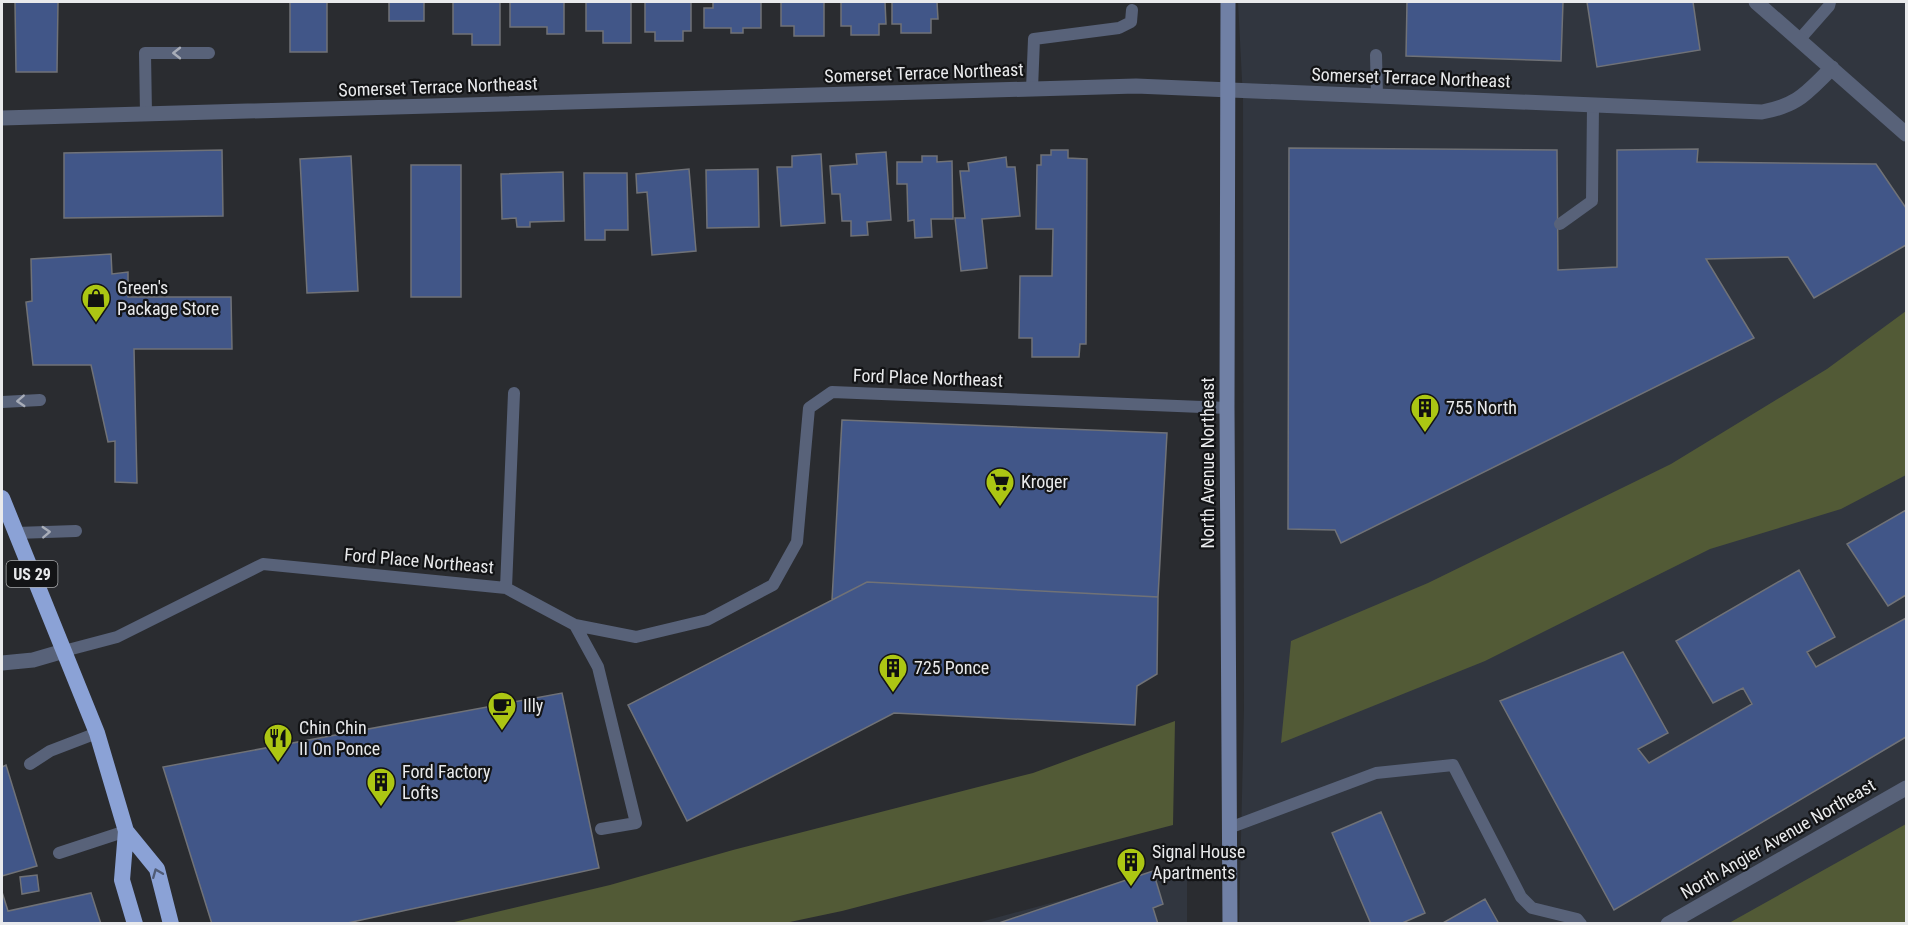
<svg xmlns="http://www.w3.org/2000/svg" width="1908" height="925" font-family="'Roboto Condensed',sans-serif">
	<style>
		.built { fill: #31363f }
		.green { fill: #525a36 }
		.building { fill: #415688; stroke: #707277; stroke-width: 1.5 }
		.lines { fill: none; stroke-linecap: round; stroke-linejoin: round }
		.service { stroke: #586279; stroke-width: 12 }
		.minor { stroke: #586279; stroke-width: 15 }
		.secondary { stroke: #7080a5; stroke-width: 15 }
		.trunk { stroke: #8ba2d6; stroke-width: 16 }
		.oneway { stroke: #a8adb8 }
		.oneway2 { stroke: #4f5b76 }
		.labels { text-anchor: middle; stroke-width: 4.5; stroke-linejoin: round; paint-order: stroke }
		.shield { fill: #131416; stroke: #a9aaac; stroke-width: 1.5 }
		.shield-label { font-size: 16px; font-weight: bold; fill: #e9eaec }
		.street-label { font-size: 18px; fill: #e9eaec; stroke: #131416 }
		.poi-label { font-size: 18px; fill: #e9eaec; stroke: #131416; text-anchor: start }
	</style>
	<rect width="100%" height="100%" fill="#2a2c30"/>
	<path class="built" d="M1238 2H1906V923H1239L1244 710 1243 99Z
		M1187 866V923H977Z"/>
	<path class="green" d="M1906 311V475L1841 509 1710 549 1485 661 1281 743 1291 641 1428 583 1671 464 1827 369Z
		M1175 721 1173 825 842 911 785 923H450L610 885 733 850 1033 773Z
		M1906 824V923H1729Z"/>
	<path class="building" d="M15 2H58L57 72H16Z
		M290 2H327V52H290Z
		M389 2H424V21H389Z
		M453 2H500V45H472V34H453Z
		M510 2H564V34H547V27H510Z
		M586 2H631V43H603V31H586Z
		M645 2H691V31H683V41H655V32H645Z
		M713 2H761V28H743V33H731V28H704V8H713Z
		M781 2H824V36H794V26H781Z
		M841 2H885L886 24H879V35H851V26H841Z
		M892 2H937L938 19H931V33H901V24H892Z
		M1407 2H1563L1561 61 1406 56Z
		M1587 2H1693L1700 50 1597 67Z
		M1289 148 1557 150 1558 270 1617 267V150L1698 149 1697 162 1876 164 1906 208V245L1814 298 1788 257 1706 259 1754 338 1341 543 1335 530 1288 529Z
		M222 150 223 216 64 218V153Z
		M1051 150H1068V158L1087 159 1086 344H1080L1079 357H1032V338H1019L1020 276H1052L1053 229H1036L1037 165H1041V155H1051Z
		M886 152 891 220 867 222 868 235 851 236V221H842L840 194H832L830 166 857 164 856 154Z
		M821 154 825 223 781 226 777 167H792V156Z
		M351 156 358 291 307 293 300 159Z
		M922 156H937V162L952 161 953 219H931L932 237 915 238 914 220 908 221 907 184H897V162H922Z
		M1006 157 1007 167H1015L1020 216 982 219 987 268 961 271 955 218H965L960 171H969L968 163Z
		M411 165H461V297H411Z
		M689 169 696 251 652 255 647 192 637 193 636 174Z
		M758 169 759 227 707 228 706 170Z
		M563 172 564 221 530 222V227H517L516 218 502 219 501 174Z
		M584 173H627L628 230H605V240H585Z
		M111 254 112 274 128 272V297H231L232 349H134L137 483 115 482V441L108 442 91 365H33L26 302 32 301 31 259Z
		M842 420 1167 433 1158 597 867 582 832 600Z
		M1906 510V595L1888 606 1847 544Z
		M1799 570 1835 637 1807 652 1816 667 1906 618V737L1614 910 1500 701 1623 652 1668 733 1638 749 1649 763 1752 704 1743 688 1713 703 1676 641Z
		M867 582 1158 597 1157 674 1137 686 1135 725 894 713 687 821 628 705Z
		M562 693 599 868 343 924H212L163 767Z
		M6 765 37 866 2 876V767Z
		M1381 812 1425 913 1400 924H1371L1332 833Z
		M1153 871 1163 904 1153 908 1158 924H996Z
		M37 875 39 891 22 894 20 877Z
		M2 892 8 911 91 893 101 924H2Z
		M1485 899 1499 924H1441Z"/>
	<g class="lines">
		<path class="service" d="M1799 40 1829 6 1830 2
			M1376 55 1377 96
			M1032 89 1034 39 1119 28 1131 22 1132 10
			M146 114 145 53H209
			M1560 224 1592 201 1593 105
			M2 402 40 400
			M16 533 76 531
			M506 588 514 393
			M575 625 598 667 636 823 601 829
			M64 651 117 637 263 564 506 588 575 625 636 637 707 620 773 585 797 542 809 408 832 392 1227 408
			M30 764 50 751 97 733
			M1229 828 1376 773 1453 765 1521 897 1532 908 1577 919 1581 924
			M59 853 126 831"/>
		<path class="minor" d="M1756 2 1906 134
			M2 118 1136 86 1762 112C1799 105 1806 93 1832 68
			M2 663 33 660 64 651
			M1668 924 1906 788"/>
		<path class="secondary" d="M1228 2 1227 408 1230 924"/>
		<path class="trunk" d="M2 498 97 733 126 831 122 880 135 924
			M126 831 157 869 171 924"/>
	</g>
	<defs><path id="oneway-chevron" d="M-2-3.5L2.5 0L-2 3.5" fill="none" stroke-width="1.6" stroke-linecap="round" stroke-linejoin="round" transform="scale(1.5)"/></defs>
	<g class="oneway">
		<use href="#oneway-chevron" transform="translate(177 53) rotate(180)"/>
		<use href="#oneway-chevron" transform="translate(21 401) rotate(177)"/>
		<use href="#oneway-chevron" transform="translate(46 532) rotate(-3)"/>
	</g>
	<use class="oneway2" href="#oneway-chevron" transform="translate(157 873) rotate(-112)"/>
	<defs>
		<g id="shop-pin" transform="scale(1.5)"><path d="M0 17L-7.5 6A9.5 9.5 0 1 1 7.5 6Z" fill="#acc613" stroke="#131416"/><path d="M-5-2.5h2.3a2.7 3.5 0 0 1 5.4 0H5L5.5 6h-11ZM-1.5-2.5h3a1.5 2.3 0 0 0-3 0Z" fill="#111"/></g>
		<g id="building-pin" transform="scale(1.5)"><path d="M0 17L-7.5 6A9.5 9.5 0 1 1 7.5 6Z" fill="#acc613" stroke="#131416"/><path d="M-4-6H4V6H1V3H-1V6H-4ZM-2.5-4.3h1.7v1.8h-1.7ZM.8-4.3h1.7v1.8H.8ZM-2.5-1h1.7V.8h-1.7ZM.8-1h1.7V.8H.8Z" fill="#111"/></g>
		<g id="supermarket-pin" transform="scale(1.5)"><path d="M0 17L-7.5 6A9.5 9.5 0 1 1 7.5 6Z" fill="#acc613" stroke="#131416"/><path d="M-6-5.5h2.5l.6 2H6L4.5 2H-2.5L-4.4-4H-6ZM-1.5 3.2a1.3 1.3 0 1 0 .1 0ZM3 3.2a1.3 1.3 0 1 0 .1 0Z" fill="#111"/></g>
		<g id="cafe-pin" transform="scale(1.5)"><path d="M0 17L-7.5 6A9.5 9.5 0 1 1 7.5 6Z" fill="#acc613" stroke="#131416"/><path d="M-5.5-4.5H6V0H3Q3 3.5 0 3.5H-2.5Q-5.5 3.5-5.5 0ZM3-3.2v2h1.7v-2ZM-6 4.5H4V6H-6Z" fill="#111"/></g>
		<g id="restaurant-pin" transform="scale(1.5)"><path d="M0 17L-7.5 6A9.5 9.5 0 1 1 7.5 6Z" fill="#acc613" stroke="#131416"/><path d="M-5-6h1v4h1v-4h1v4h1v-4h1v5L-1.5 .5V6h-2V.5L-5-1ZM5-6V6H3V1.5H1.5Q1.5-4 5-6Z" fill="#111"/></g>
	</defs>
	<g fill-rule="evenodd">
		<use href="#shop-pin" x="96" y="298"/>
		<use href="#building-pin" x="1425" y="408"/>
		<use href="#supermarket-pin" x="1000" y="482"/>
		<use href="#building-pin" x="893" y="668"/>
		<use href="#cafe-pin" x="502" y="706"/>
		<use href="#restaurant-pin" x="278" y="738"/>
		<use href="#building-pin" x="381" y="782"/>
		<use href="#building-pin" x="1131" y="862"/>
	</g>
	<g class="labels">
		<rect class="shield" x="6.5" y="561" width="51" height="26" rx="4.5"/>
		<g class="shield-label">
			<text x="32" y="580">US 29</text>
		</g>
		<g class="street-label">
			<text transform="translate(924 73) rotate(-2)" y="6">Somerset Terrace Northeast</text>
			<text transform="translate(1411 78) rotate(2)" y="6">Somerset Terrace Northeast</text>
			<text transform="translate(438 87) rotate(-2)" y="6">Somerset Terrace Northeast</text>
			<text transform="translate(928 378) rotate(2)" y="6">Ford Place Northeast</text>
			<text transform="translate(1208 463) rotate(-90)" y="6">North Avenue Northeast</text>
			<text transform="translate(419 561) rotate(5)" y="6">Ford Place Northeast</text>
			<text transform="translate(1778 839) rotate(-30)" y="6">North Angier Avenue Northeast</text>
		</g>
		<g class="poi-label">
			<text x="117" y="294">Green's<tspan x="117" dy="21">Package Store</tspan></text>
			<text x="1446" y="414">755 North</text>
			<text x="1021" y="488">Kroger</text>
			<text x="914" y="674">725 Ponce</text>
			<text x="523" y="712">Illy</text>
			<text x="299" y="734">Chin Chin<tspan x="299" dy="21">II On Ponce</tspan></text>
			<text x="402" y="778">Ford Factory<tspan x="402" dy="21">Lofts</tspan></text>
			<text x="1152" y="858">Signal House<tspan x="1152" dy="21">Apartments</tspan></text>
		</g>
	</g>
	<rect width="1908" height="925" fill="none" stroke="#e9eaec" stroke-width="6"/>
</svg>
